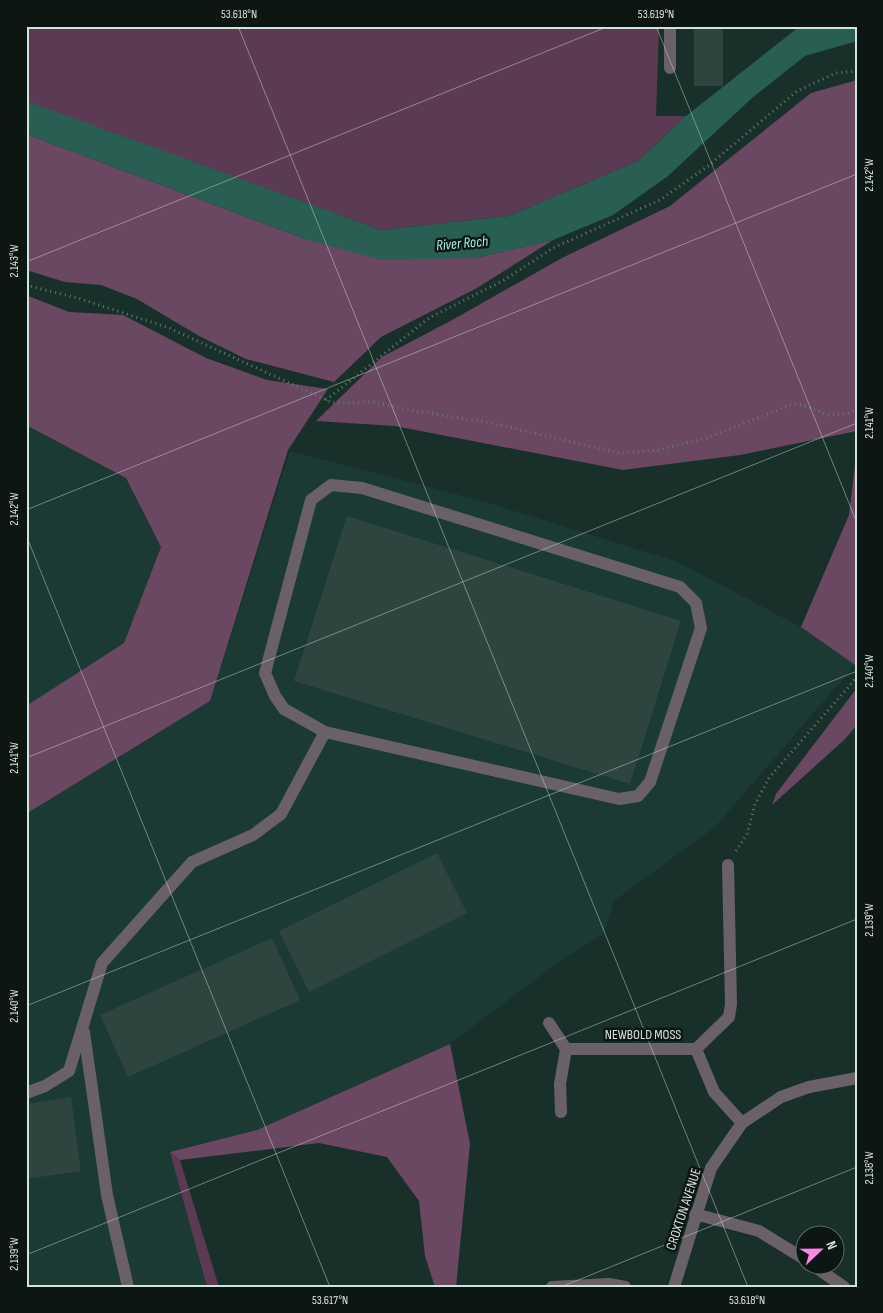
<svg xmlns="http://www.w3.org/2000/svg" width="883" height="1313" font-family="'Sofia Sans Condensed',sans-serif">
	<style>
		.built { fill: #1a3a33 }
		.green { fill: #5a3b53 }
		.forest { fill: #6a4862 }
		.water { fill: #295e53 }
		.building { fill: #2e453f }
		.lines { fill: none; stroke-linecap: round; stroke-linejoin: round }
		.path { stroke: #657873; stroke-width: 3; stroke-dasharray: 1 4; stroke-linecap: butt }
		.minor { stroke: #696167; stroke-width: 12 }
		.ticks { fill: none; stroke: #d4e2de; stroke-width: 1; stroke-opacity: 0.45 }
		.labels { text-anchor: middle; stroke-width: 5; stroke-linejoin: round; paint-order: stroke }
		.street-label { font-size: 14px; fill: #d4e2de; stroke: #0c1613 }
		.water-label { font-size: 15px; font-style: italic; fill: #9cf3de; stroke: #0c1613 }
		.neatline { fill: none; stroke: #d4e2de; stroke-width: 2 }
		.ticks-label { font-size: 12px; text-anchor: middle; fill: #d4e2de }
	</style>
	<rect width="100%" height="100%" fill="#19302a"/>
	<path class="built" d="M26 425 126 478 161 547 124 643 26 706Z
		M290 451 486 502 678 562 801 627 855 665 716 826 614 901 604 934 564 958 450 1044 257 1130 171 1152 207 1287H26V814L210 701Z"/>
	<path class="green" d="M26 26H659L656 116H686L638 161 509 216 381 230 31 104 26 101Z
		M170 1152 180 1160 219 1287H207Z"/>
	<path class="forest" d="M857 80V431L740 455 623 470 395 426 316 421 382 357 454 319 562 258 670 206 811 93Z
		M26 134 305 239 475 258 553 240 477 288 381 337 334 382 246 359 199 336 137 299 101 285 65 282 26 270Z
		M26 295 69 312 123 315 206 358 267 380 328 389 288 450 210 701 26 814V706L124 643 161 547 126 478 26 425Z
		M857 448 855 665 801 627 849 515Z
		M857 688V725L844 740 772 805 776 794Z
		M450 1044 470 1144 456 1287H435L425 1256 419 1201 387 1157 319 1143 180 1160 170 1152 257 1130Z"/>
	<path class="water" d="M800 26H857V41L805 56 752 98 668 176 613 215 553 240 475 258 381 260 305 239 26 134V101L381 230 509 216 638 161 686 116Z"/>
	<path class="building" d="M694 26H723V86H694Z
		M347 516 681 621 630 784 294 681Z
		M437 853 467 913 309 992 279 931Z
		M272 938 300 1000 128 1077 100 1015Z
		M71 1097 81 1171 26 1179V1104Z"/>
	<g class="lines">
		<path class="path" d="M26 285 81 299 169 328 333 403 374 402 409 410 486 422 619 453 658 450 707 438 790 405H804L827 415 851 413 857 406
			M326 400 429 318 504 280 553 248 660 200 708 166 797 91 836 73 857 71
			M736 851 747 834 755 804 769 778 857 677"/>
		<path class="minor" d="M670 26V68
			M331 485 362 488 680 587 696 603 701 628 650 782 638 796 619 799 325 732 284 709 275 696 265 673 311 500Z
			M549 1023 566 1049
			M84 1032 107 1195 128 1287
			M696 1049 729 1017 731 1004 728 865
			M26 1093 45 1086 69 1071 102 963 192 862 253 835 281 814 325 732
			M561 1112 560 1084 566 1049H696L714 1092 742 1123
			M695 1214 759 1231 806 1260
			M814 1266 844 1287
			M552 1287 609 1284 625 1287
			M674 1287 711 1168 742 1123 781 1097 809 1087 857 1078"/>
	</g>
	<path class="ticks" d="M238 26 748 1287M656 26 857 523M26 262 609 26M26 510 857 174M26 535 330 1287M26 758 857 423M26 1006 857 671M26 1255 857 919M561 1287 857 1167"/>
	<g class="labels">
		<g class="street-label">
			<text x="643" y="1039">NEWBOLD MOSS</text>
			<text transform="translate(683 1209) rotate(-72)" y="5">CROXTON AVENUE</text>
		</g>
		<g class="water-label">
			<text transform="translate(462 243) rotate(-5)" y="5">River Roch</text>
		</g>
	</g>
	<rect width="883" height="1313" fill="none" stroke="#0c1613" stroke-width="55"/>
	<g transform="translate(820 1250) rotate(68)"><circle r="24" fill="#0c1613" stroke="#5c6864"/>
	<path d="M0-4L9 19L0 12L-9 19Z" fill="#fc86e4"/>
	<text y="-8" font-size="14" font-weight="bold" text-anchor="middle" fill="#d4e2de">N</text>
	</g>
	<rect x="28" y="28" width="828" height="1258" class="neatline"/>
	<g class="ticks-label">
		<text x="239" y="18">53.618°N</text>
		<text x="656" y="18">53.619°N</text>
		<text transform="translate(869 175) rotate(-90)" y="4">2.142°W</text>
		<text transform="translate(14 261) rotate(-90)" y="4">2.143°W</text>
		<text transform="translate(869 423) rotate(-90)" y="4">2.141°W</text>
		<text transform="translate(14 509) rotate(-90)" y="4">2.142°W</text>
		<text transform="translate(869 671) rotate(-90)" y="4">2.140°W</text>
		<text transform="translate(14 758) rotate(-90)" y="4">2.141°W</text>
		<text transform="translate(869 920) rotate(-90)" y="4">2.139°W</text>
		<text transform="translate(14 1006) rotate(-90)" y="4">2.140°W</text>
		<text transform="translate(869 1168) rotate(-90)" y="4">2.138°W</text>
		<text transform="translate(14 1254) rotate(-90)" y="4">2.139°W</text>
		<text x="330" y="1304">53.617°N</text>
		<text x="747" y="1304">53.618°N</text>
	</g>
</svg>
